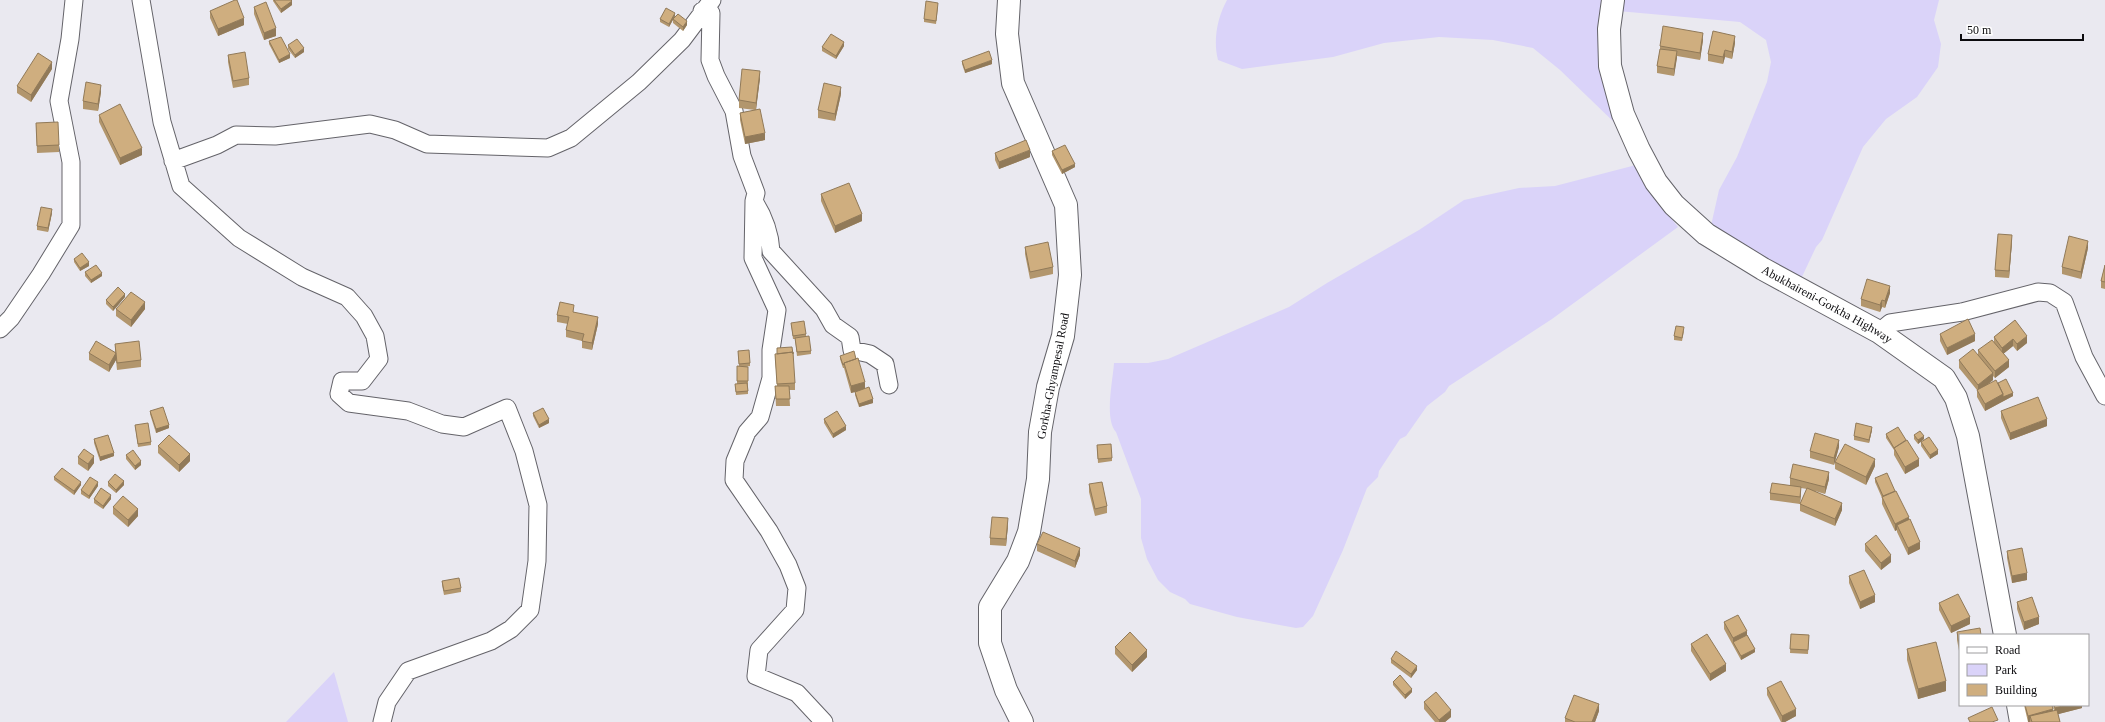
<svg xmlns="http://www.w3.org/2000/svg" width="2105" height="722" font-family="'Times New Roman',serif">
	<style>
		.green { fill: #dad3f9 }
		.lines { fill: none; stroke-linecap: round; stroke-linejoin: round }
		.street-casing { stroke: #646369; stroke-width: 19 }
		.secondary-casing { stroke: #646369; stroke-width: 24 }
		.primary-casing { stroke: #646369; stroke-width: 24 }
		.street { stroke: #fff; stroke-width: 17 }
		.secondary { stroke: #fff; stroke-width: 22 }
		.primary { stroke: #fff; stroke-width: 22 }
		.wall { fill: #b2966d }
		.shaded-wall { fill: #917a59 }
		.building { fill: #cfae7f; stroke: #917a59 }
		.labels { text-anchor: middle; stroke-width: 4; stroke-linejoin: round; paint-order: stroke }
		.street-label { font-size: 12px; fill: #0c0b0e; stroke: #fff }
	</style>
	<rect width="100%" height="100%" fill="#eae9f0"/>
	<path class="green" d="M1227 0H1603L1600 7V62L1619 127 1560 70 1533 48 1493 40 1439 37 1384 43 1333 57 1242 69 1218 60C1213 41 1217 18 1227 0Z
		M1621 0H1939L1934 20 1941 44 1938 67 1917 97 1886 119 1863 147 1822 240 1816 247 1800 281 1710 230 1719 190 1737 157 1767 82 1771 62 1766 40 1740 22 1618 11Z
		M1636 165 1651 193 1678 227 1552 319 1449 386 1445 392 1427 406 1406 436 1400 439 1379 471 1378 477 1367 488 1343 550 1313 616 1303 627 1296 628 1237 617 1190 604 1185 599 1170 592 1158 580 1147 559 1141 538V499L1116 432C1104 419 1113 380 1114 363H1148L1168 359 1289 307 1327 283 1419 230 1464 200 1519 188 1555 186Z
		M334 672 348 722H286Z"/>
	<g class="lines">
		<g class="street-casing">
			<path id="street" d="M141 0 162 122 181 186 239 238 302 277 347 297 364 316 375 336 379 359 362 381H342L339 394 349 403 408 411 442 424 464 427 507 408 524 451 538 505 537 561 530 610 511 629 491 641 408 671 387 702 382 722
				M702 11 711 13 710 60 716 76 734 111 742 156 756 193 754 201C764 217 770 232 771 251L824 309 833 325 850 337 852 350 870 354 885 364 889 385
				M173 161 217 145 236 135 275 136 370 124 395 130 427 144 548 148 571 138 639 82 682 40 712 0
				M754 201 753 258 777 310 771 350V378L760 417 747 432 735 461 734 480 769 531 788 565 797 588 795 610 759 650 756 676 797 693 824 722
				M0 329 11 318 41 274 71 225V162L59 101 70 39 74 0
				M1879 332 1890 323 1962 312 2038 292 2050 293 2064 302 2084 357 2105 396"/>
		</g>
		<g class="secondary-casing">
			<path id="secondary" d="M1009 0 1007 34 1013 83 1066 205 1070 275 1063 336 1048 387 1040 432 1038 479 1029 532 1018 561 990 607V643L1006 690 1022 722"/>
		</g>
		<g class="primary-casing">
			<g id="primary">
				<path id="s1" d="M1613 0 1609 29 1610 66 1623 114 1639 150 1656 182 1674 205 1706 234 1763 269 1879 332 1944 378 1956 398 1968 436 2005 635"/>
				<path d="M2018 705 2021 722"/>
			</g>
		</g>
		<use href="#street" class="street"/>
		<use href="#secondary" class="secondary"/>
		<use href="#primary" class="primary"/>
	</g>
	<path class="wall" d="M273 0H291L292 5 281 13 273 1Z
		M254 7 276 36 264 40 254 14Z
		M938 7 936 24 924 22V19Z
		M210 11 244 25 218 36 210 18Z
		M675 16 669 27 660 22V19Z
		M673 19 687 25 683 31 673 23Z
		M1703 40 1700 60 1677 56 1674 76 1657 73V66L1660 50V46Z
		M269 41 290 58 279 63 269 44Z
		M1735 43 1732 59 1725 57 1723 64 1708 61V54Z
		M288 45 304 52 295 58 288 49Z
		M844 46 836 59 822 51V47Z
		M228 55 249 78V85L233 88 228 62Z
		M962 61 992 64 965 73 962 64Z
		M52 69 31 102 17 93V86Z
		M760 78 756 109 765 140 745 144 740 120V113L755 110 739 108V100Z
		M101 92 98 111 83 109V101Z
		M841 94 835 121 818 118V110Z
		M99 115 142 155 120 165 99 122Z
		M36 123 59 145V152L37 153Z
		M1052 151 1075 167 1062 174 1052 155Z
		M995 153 1030 157 999 169 995 160Z
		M821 194 862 221 835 233 821 201Z
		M52 213 48 232 37 230V226Z
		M2012 242 2009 278 1995 277V270Z
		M1025 247 1053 267V274L1030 279 1025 254Z
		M2088 248 2081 279 2062 274V267Z
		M74 259 89 266 80 271 74 262Z
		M2105 265V289L2101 288V281Z
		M85 272 102 276 91 283 85 276Z
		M1890 293 1885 308 1882 307 1880 312 1861 306V299Z
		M125 297 113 311 106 304V300Z
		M116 309H145L131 327 116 316Z
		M574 312 598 324 592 350 582 348V341L566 337V330L568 324 557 322V315Z
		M2015 320 2027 343 2017 351 2013 346 2003 354 2009 367 1995 378 1993 376V380L1987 385 1998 383 2013 396 1985 411 1977 397V390L1959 368V360L1978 355V350L1994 342V337Z
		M791 323 806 334V337L811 351V354L797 356 795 339H793Z
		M1684 331 1682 341 1674 340V336Z
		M1940 334 1975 341 1947 355 1940 341Z
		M115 344 141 360V367L117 370 116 360 109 372 89 360V353L115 352Z
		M777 348 795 383V390H789L790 406H776L775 386H777L775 354H777Z
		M738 351 750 363V366L746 367H748V394L736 395 735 384H737V366H739Z
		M840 356 865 389 873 403 859 407 855 395V392L851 393 844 368H843L840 359Z
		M150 411 169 428 156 433 150 414Z
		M2001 411 2047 426 2010 440 2001 418Z
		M533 413 549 423 539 428 533 416Z
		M824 419 846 430 833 438 824 423Z
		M135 425 151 442V445L138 447Z
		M1872 430 1869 443 1854 440V436Z
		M1886 434 1919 466 1905 474 1894 455V450L1886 438Z
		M1914 435 1924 439 1918 444 1914 439Z
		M94 439 114 456 100 461 94 443Z
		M1921 442 1938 454 1930 459 1921 446Z
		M1097 445 1112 458V461L1098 463Z
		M158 446 190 461 179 472 158 453Z
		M1839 447 1834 465 1810 458V451Z
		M126 455 141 465 135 470 126 459Z
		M78 457 94 463 88 471 78 464Z
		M1835 462 1875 466 1866 485 1835 469Z
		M54 477 81 485 74 495 54 480Z
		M1790 478 1829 479 1825 494 1815 491 1842 510 1835 526 1800 511V504L1807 489 1801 488 1800 504 1770 500V493L1790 485Z
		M1875 478 1909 520 1920 549 1908 555 1897 532V530L1895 531 1882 504V498L1875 482Z
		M108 482 124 485 116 493 108 486Z
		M1089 484 1107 506V513L1095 516 1089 492Z
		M98 486 89 499 81 494V490Z
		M94 499H111L103 509 94 503Z
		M113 507 138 516 128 527 113 514Z
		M1008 525 1006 546 990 545V538Z
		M1037 544 1080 555 1075 568 1037 551Z
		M1865 544 1891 562 1881 570 1865 551Z
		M2007 551 2027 580 2012 583 2007 558Z
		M1849 576 1875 602 1860 609 1849 583Z
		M442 581 461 588V592L444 595 442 585Z
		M2017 602 2039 624 2024 630 2017 609Z
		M1939 603 1970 624 1951 633 1939 610Z
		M1724 622 1747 635 1755 652 1741 660 1724 629Z
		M1957 632 1960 635V656L1957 640Z
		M1791 634 1809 635 1808 654 1790 653Z
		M1691 644 1726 671 1710 681 1691 651Z
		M1115 647 1147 657 1132 672 1115 654Z
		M1907 649 1946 691 1918 699 1907 660Z
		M1391 659 1417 670 1411 678 1391 663Z
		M1393 682 1412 692 1405 699 1393 685Z
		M1767 688 1796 716 1785 722H1781L1767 695Z
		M1424 702 1451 717 1445 722H1435L1424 709Z
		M2024 705H2052L2053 711H2054L2053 705H2082V708L2058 714 2060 722H2028Z
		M1599 711 1595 722H1565V718Z"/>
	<path class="shaded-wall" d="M292 1V5L281 13V9Z
		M675 13V16L669 27V24Z
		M244 18V25L218 36V29Z
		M687 21V25L683 31V27Z
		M276 28V36L264 40V33Z
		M1703 33V40L1700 60V53Z
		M1735 36V43L1732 59V52Z
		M844 42V46L836 59V56Z
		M304 48V52L295 58V55Z
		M1725 50V57L1723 64V57Z
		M1677 51V58L1674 76V69Z
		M290 54V58L279 63V60Z
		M992 60V64L965 73V70Z
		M52 62V69L31 102V95Z
		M760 71V78L756 110V103Z
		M101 85V92L98 111V104Z
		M841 87V94L835 121V114Z
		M765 133V140L745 144V137Z
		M142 148V155L120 165V158Z
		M1030 150V157L999 169V162Z
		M1075 164V167L1062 174V170Z
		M52 209V213L48 232V228Z
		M862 214V221L835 233V226Z
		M2012 235V242L2009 278V271Z
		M2088 241V248L2081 279V272Z
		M89 262V266L80 271V268Z
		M102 273V276L91 283V280Z
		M1890 286V293L1885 308V301Z
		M125 294V297L113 311V307Z
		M1882 300V307L1880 312V305Z
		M145 302V309L131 327V320Z
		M598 317V324L592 350V343Z
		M1975 334V341L1947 355V348Z
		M2027 336V343L2017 351V344Z
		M2013 339V346L2002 355V348Z
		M116 353V360L109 372V365Z
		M2009 360V367L1995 378V371Z
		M1993 373V380L1978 392V385Z
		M865 382V389L851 393V386Z
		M2013 393V396L1985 411V404L2003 394Z
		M873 399V403L859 407V404Z
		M549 419V423L539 428V425Z
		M2047 419V426L2010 440V433Z
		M169 425V428L156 433V429Z
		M846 426V430L833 438V434Z
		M1872 427V430L1869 443V440Z
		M1924 436V439L1918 444V440Z
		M1839 440V447L1834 465V458Z
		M1938 450V454L1930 459V455Z
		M114 453V456L100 461V457Z
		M190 454V461L179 472V465Z
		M94 456V463L88 471V464Z
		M1875 459V466L1866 485V477Z
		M1919 459V466L1905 474V467Z
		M141 461V465L135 470V466Z
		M1829 472V479L1825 494V487Z
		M124 481V485L116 493V490Z
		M81 482V485L74 495V491Z
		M98 482V486L89 499V496Z
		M1801 487V494L1800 504V497Z
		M111 495V499L103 509V506Z
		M1842 503V510L1835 526V519Z
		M138 509V516L128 527V520Z
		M1909 517V524L1897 525V530L1895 531V524Z
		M1008 518V525L1006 546V539Z
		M1920 542V549L1908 555V548Z
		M1080 548V555L1075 568V561Z
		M1891 555V562L1881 570V563Z
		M2027 573V580L2012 583V576Z
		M1875 595V602L1860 609V602Z
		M1970 617V624L1951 633V626Z
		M2039 617V624L2024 630V622Z
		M1747 631V638L1733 642V638Z
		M1755 649V652L1741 660V656Z
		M1147 650V657L1132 672V665Z
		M1726 664V671L1710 681V674Z
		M1417 666V670L1411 678V674Z
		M1946 681V691L1918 699V689Z
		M1412 689V692L1405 699V695Z
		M1599 704V711L1595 722H1592Z
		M2066 705H2082V708L2055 715V708Z
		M1796 709V716L1785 722H1782V716Z
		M2053 709V716H2030V722H2028V716Z
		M1451 710V717L1445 722H1439V720Z"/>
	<path class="building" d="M235 0H237L244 18 218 29 210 11Z
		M274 0H291L292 1 281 9Z
		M926 1 938 3 936 21 924 19Z
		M266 2 276 28 264 33 254 7Z
		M666 8 675 13 669 24 660 19Z
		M678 14 687 21 683 27 673 19Z
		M1663 26 1703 33 1700 53 1660 46Z
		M1713 31 1735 36 1732 52 1725 50 1723 57 1708 54Z
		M831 34 844 42 836 56 822 47Z
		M281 37 290 54 279 60 269 41Z
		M297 39 304 48 295 55 288 45Z
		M1660 49 1677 51 1674 69 1657 66Z
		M989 51 992 60 965 70 962 61Z
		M245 52 249 78 233 81 228 55Z
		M38 53 52 62 31 95 17 86Z
		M742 69 760 71 756 103 739 100Z
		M86 82 101 85 98 104 83 101Z
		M824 83 841 87 835 114 818 110Z
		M120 104 142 148 120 158 99 115Z
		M760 109 765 133 745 137 740 113Z
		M58 122 59 145 37 146 36 123Z
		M1026 140 1030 150 999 162 995 153Z
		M1065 145 1075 164 1062 170 1052 151Z
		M849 183 862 214 835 226 821 194Z
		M41 207 52 209 48 228 37 226Z
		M1998 234 2012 235 2009 271 1995 270Z
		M2069 236 2088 241 2081 272 2062 267Z
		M1048 242 1053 267 1030 272 1025 247Z
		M82 253 89 262 80 268 74 259Z
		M96 265 102 273 91 280 85 272Z
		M2105 265V282L2101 281Z
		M1867 279 1890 286 1885 301 1882 300 1880 305 1861 299Z
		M118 287 125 294 113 307 106 300Z
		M131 292 145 302 131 320 116 309Z
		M560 302 574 305 573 312 598 317 592 343 582 341 584 334 566 330 569 317 557 315Z
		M1968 319 1975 334 1947 348 1940 334Z
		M2015 320 2027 336 2017 344 2013 339 2002 348 1994 337Z
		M804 321 806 334 793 336 791 323Z
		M1676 326 1684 327 1682 338 1674 336Z
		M809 336 811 351 797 352 795 338Z
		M1992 340 2009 360 1995 371 1978 350Z
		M96 341 116 353 115 344 139 341 141 360 117 363 116 353 109 365 89 353Z
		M792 347 793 354V352L777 354V348Z
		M1973 349 1993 373 1978 385 1959 360Z
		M749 350 750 363 739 364 738 351Z
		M854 351 856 359 844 363V364L843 365 840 356Z
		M793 352 795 383 777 384 775 354Z
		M858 358 865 382 851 386 844 363Z
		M737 366 748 367V381H737Z
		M2006 379 2013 393 2003 397V394L1998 383Z
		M1996 380 2003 394 1985 404 1977 390Z
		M747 383 748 391 736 392 735 384Z
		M775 386H789L790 399H776Z
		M869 387 873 399 859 404 855 392Z
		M2038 397 2047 419 2010 433 2001 411Z
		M163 407 169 425 156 429 150 411Z
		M543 408 549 419 539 425 533 413Z
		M837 411 846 426 833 434 824 419Z
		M148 423 151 442 138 444 135 425Z
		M1856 423 1872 427 1869 440 1854 436Z
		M1898 427 1906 440 1894 448 1886 434Z
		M1920 431 1924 436 1918 440 1914 435Z
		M1815 433 1839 440 1834 458 1810 451Z
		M108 435 114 453 100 457 94 439Z
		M169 435 190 454 179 465 158 446Z
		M1929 437 1938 450 1930 455 1921 442Z
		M1907 440 1919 459 1905 467 1894 448Z
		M1111 444 1112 458 1098 459 1097 445Z
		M1845 444 1875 459 1866 477 1835 462Z
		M84 449 94 456 88 464 78 457Z
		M133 450 141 461 135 466 126 455Z
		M1793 464 1829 472 1825 487 1790 478Z
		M62 468 81 482 74 491 54 477Z
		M1887 473 1895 491 1883 496 1875 478Z
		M115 474 124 481 116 490 108 482Z
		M90 477 98 482 89 496 81 490Z
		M1102 482 1107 506 1095 509 1089 484Z
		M1772 483 1801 487 1800 497 1770 493Z
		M101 488 111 495 103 506 94 499Z
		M1807 488 1842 503 1835 519 1800 504Z
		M1896 491 1909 517 1895 524 1882 497Z
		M123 496 138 509 128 520 113 507Z
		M992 517 1008 518 1006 539 990 538Z
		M1910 519 1920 542 1908 548 1897 525Z
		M1043 532 1080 548 1075 561 1037 544Z
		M1876 535 1891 555 1881 563 1865 544Z
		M2022 548 2027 573 2012 576 2007 551Z
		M1864 570 1875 595 1860 602 1849 576Z
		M459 578 461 588 444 591 442 581Z
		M1958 594 1970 617 1951 626 1939 603Z
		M2032 597 2039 617 2024 622 2017 602Z
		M1738 615 1747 631 1733 638 1724 622Z
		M1980 628 1981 635H1960V649L1957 632Z
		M1130 632 1147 650 1132 665 1115 647Z
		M1707 634 1726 664 1710 674 1691 644Z
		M1791 634 1809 635 1808 650 1790 649Z
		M1747 635 1755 649 1741 656 1733 642Z
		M1936 642 1946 681 1918 689 1907 649Z
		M1396 651 1417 666 1411 674 1391 659Z
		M1400 675 1412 689 1405 695 1393 682Z
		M1781 681 1796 709 1782 716 1767 688Z
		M1436 692 1451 710 1439 720 1424 702Z
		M1574 695 1599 704 1592 722H1575L1565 718Z
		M2025 705H2052L2053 709 2028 716Z
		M2054 705H2066L2055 708Z
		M1992 707 1998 720 1992 722H1970L1968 718Z
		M2057 710 2060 722H2032L2030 716Z"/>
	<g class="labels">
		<g class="street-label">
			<text dy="4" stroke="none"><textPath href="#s1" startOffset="404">Abukhaireni-Gorkha Highway</textPath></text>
			<text transform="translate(1053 376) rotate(-79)" y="4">Gorkha-Ghyampesal Road</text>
		</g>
	</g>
	<rect x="1959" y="634" width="130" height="72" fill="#ffffff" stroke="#9e9d9f"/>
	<rect x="1967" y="647" width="20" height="6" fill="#ffffff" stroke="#9e9d9f"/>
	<text x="1995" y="654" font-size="12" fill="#0c0b0e">Road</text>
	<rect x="1967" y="664" width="20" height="12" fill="#dad3f9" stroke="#9e9d9f"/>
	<text x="1995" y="674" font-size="12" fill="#0c0b0e">Park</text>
	<rect x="1967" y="684" width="20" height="12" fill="#cfae7f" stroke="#9e9d9f"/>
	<text x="1995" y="694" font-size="12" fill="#0c0b0e">Building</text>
	<path d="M1961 34v6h122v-6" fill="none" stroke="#0c0b0e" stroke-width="2"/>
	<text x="1967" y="34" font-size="12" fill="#0c0b0e" stroke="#ffffff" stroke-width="3" paint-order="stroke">50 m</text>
</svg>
